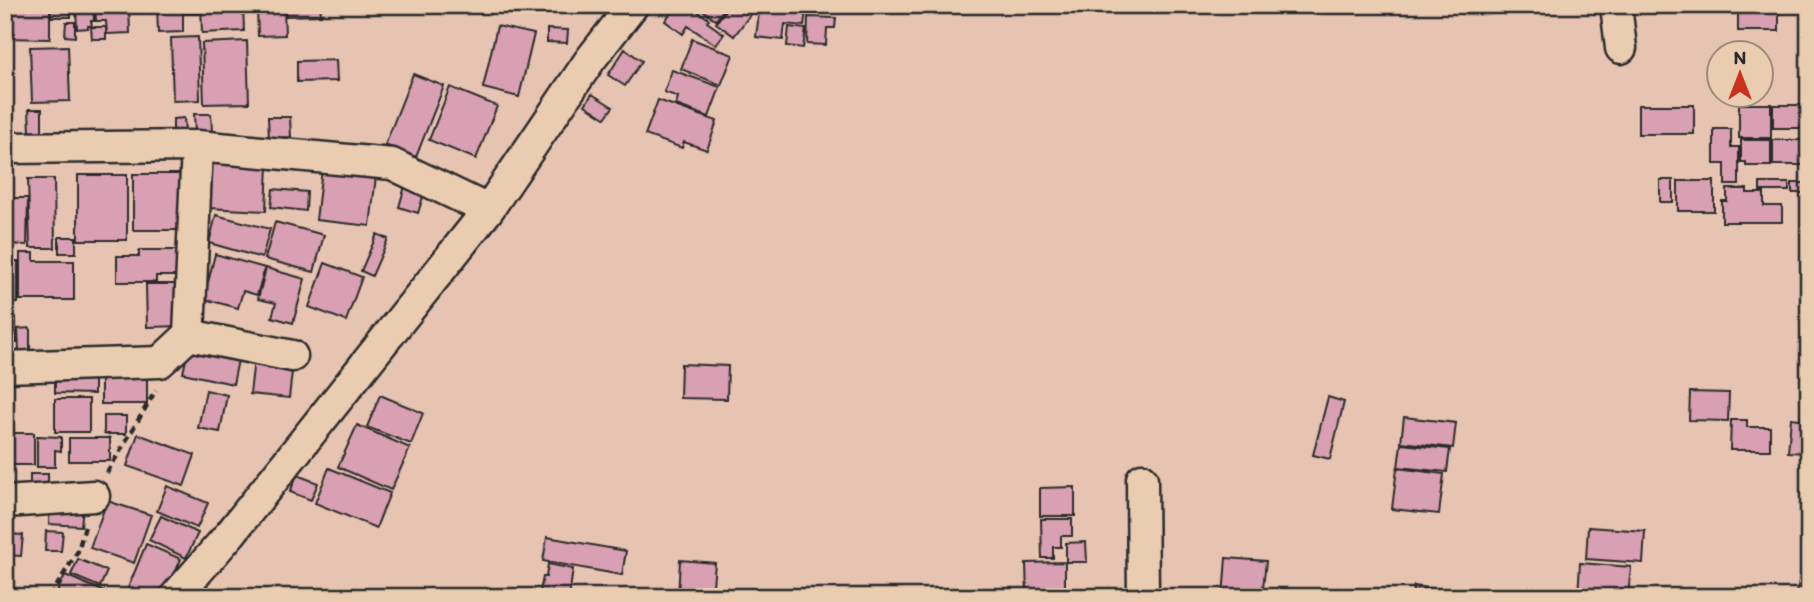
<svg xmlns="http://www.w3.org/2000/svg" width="1814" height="602" font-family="Itim,sans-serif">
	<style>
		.building { fill: #d8a0b2; stroke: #2b2b2b; stroke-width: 2 }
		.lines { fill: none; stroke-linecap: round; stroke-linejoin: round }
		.minor-casing { stroke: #2b2b2b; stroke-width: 35 }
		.path { stroke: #2b2b2b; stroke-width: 4.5; stroke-dasharray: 7 5; stroke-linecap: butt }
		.minor { stroke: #eacdb1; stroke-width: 30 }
	</style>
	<rect width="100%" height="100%" fill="#e6c4b1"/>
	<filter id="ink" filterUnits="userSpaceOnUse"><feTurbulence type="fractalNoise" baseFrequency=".0143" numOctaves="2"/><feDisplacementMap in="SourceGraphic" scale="14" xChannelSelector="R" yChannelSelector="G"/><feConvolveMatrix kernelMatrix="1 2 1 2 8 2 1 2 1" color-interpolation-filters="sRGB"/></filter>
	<g filter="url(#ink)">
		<path class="building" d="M6 5H50V39L5 38Z
			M51 5H71V17H51Z
			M76 5H93L94 21H91L92 26H88V28L77 29Z
			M95 5H129L130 33 107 34 106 21H96Z
			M157 5H199V13H183V32L158 33Z
			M201 5H243L244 31 202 33Z
			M286 5H320L321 15 286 16Z
			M676 5H688L709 19 707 22 724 34 716 45 688 26 683 34 665 21Z
			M696 5H717L723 10 716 20Z
			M729 5 756 7 734 36 716 23Z
			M760 5 806 10 804 26 785 24 783 40 756 37Z
			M920 5H939V13L920 12Z
			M1738 5H1779V31H1738Z
			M284 8 285 35 258 36 257 9Z
			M808 17 836 18 835 28H827L826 45 807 44Z
			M66 22H75V37L65 36Z
			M497 26 534 34 519 97 483 88Z
			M91 27H106V39H92Z
			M789 27 806 29 803 48 787 46Z
			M547 29 568 30 567 43 547 42Z
			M198 37 200 100 173 101 171 38Z
			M692 39 733 55 721 85 681 69Z
			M247 41 249 103 204 104 202 43Z
			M68 46 70 101 32 102 30 47Z
			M625 49 642 61 625 86 608 75Z
			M336 60 337 81 297 82V61Z
			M672 70 720 87 709 117 676 105 678 97 664 92Z
			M413 74 444 86 416 157 385 145Z
			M450 87 497 106 476 159 429 140Z
			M592 94 613 107 605 118 585 105Z
			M658 100 717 121 707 150 684 142 682 148 645 135Z
			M1739 104H1771V138H1739Z
			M1638 105H1694V134H1638Z
			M1773 105H1808V128H1773Z
			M29 109H42V131L30 132Z
			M194 114H211L212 131 195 132Z
			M268 117H290L291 137 269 138Z
			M184 118 185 131H173V119Z
			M1714 129H1731V147H1739V185H1725V164H1714Z
			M1741 140H1771V166H1746V162H1741Z
			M1773 140H1804V165H1773Z
			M211 162 268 165 266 211 208 208Z
			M322 169 376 176 370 226 316 220Z
			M133 174H186V230H133Z
			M78 175H127V240H78Z
			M28 179H54L55 248H30Z
			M407 179 427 184 418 213 399 207Z
			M1660 180H1673V202H1660Z
			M1678 181H1714V211H1678Z
			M1760 183H1789V191H1760Z
			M1792 183H1809V193H1792Z
			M273 189 307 192 306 211 271 207Z
			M1727 189H1747V193H1764V206H1782V222H1722V201H1727Z
			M5 198H28L27 245 5 244Z
			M216 215 270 229 262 258 209 243Z
			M275 222 324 235 314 272 265 259Z
			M377 234 388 239 372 276 361 271Z
			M59 237H76V253H59Z
			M139 250H188V276H156V282H117V256H139Z
			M20 253H34V261H74V300H20Z
			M215 254 265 268 257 295 243 291 238 308 204 299Z
			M5 261H18V303H5Z
			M325 263 362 277 346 321 309 307Z
			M266 268 305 279 293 323 272 317 276 303 258 299Z
			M146 284H184V326L147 327Z
			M16 317 17 343H5V318Z
			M30 328V350H19L18 329Z
			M189 345 239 355 233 384 183 373Z
			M254 359 293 363 289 398 250 394Z
			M681 364 728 366 727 399 680 398Z
			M101 368 147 372V404H101Z
			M55 370H94V394L55 393Z
			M206 390 227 395 220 432 198 428Z
			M1690 392 1729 393 1728 421 1689 420Z
			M380 395 423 413 411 444 367 427Z
			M1328 397 1344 402 1330 459 1313 455Z
			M55 399H89V432H55Z
			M104 416H126V434H104Z
			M1404 417 1456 423 1453 448 1401 442Z
			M1791 418 1809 420V453L1788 452Z
			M1731 420H1747V427H1770V450H1730Z
			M357 425 410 448 391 490 338 467Z
			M12 433H34V465H6V436H12Z
			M138 434 195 455 184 486 127 466Z
			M37 436 61 437V451L55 450V467H37Z
			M69 438H110V461H69Z
			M1401 444 1450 449 1447 472 1398 467Z
			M329 468 390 493 376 528 315 503Z
			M1397 468 1444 474 1439 514 1392 509Z
			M30 474H48V489H30Z
			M297 475 318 483 311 500 290 492Z
			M167 486 208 503 197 528 157 511Z
			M1075 487V516H1040V488Z
			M107 501 151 515 134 563 90 548Z
			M50 503 83 506 81 526 49 524Z
			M161 516 198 533 186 558 149 540Z
			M1041 519H1072V536H1061V547H1053V558H1042Z
			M1588 527 1645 531 1643 563 1586 559Z
			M46 531 63 532 61 551H45Z
			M8 534 23 535 21 556 7 555Z
			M547 537 626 551 622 575 543 561Z
			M1086 542 1087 562H1066V543Z
			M146 544 181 559 165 597H148L128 588Z
			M1226 558 1266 561 1262 597H1223Z
			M78 559 107 571 100 587 71 575Z
			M680 560 715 563 712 597H678Z
			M1065 562V597H1027L1026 563Z
			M1580 563 1631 567 1628 597H1578Z
			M548 564 573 569 569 597 539 596 543 577H546Z
			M65 575 105 592 103 597H55Z
			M1800 578 1809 581V597H1795Z
			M1414 586 1435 589 1434 597H1412Z"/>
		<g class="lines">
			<g class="minor-casing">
				<path id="minor" d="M1616 5 1621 48
					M5 148 197 146 392 164 488 210
					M189 335 197 146
					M5 367 160 362 189 335 292 356
					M1142 479 1143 597
					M5 502 94 496
					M175 597 231 533 488 210 590 60 633 5"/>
			</g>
			<path class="path" d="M107 473 156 390
				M50 597 78 551 85 526"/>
			<use href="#minor" class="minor"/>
		</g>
	</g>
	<rect width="1814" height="602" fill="none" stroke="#eacdb1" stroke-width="28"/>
	<rect x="14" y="14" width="1786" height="574" fill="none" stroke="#2b2b2b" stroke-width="2.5" filter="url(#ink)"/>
	<g transform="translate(1740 74)"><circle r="33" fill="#eacdb1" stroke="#9e8c7b" stroke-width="2"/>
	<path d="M0-5L12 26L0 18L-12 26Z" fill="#c8321e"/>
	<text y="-10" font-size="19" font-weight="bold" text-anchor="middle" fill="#2b2b2b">N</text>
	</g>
</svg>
